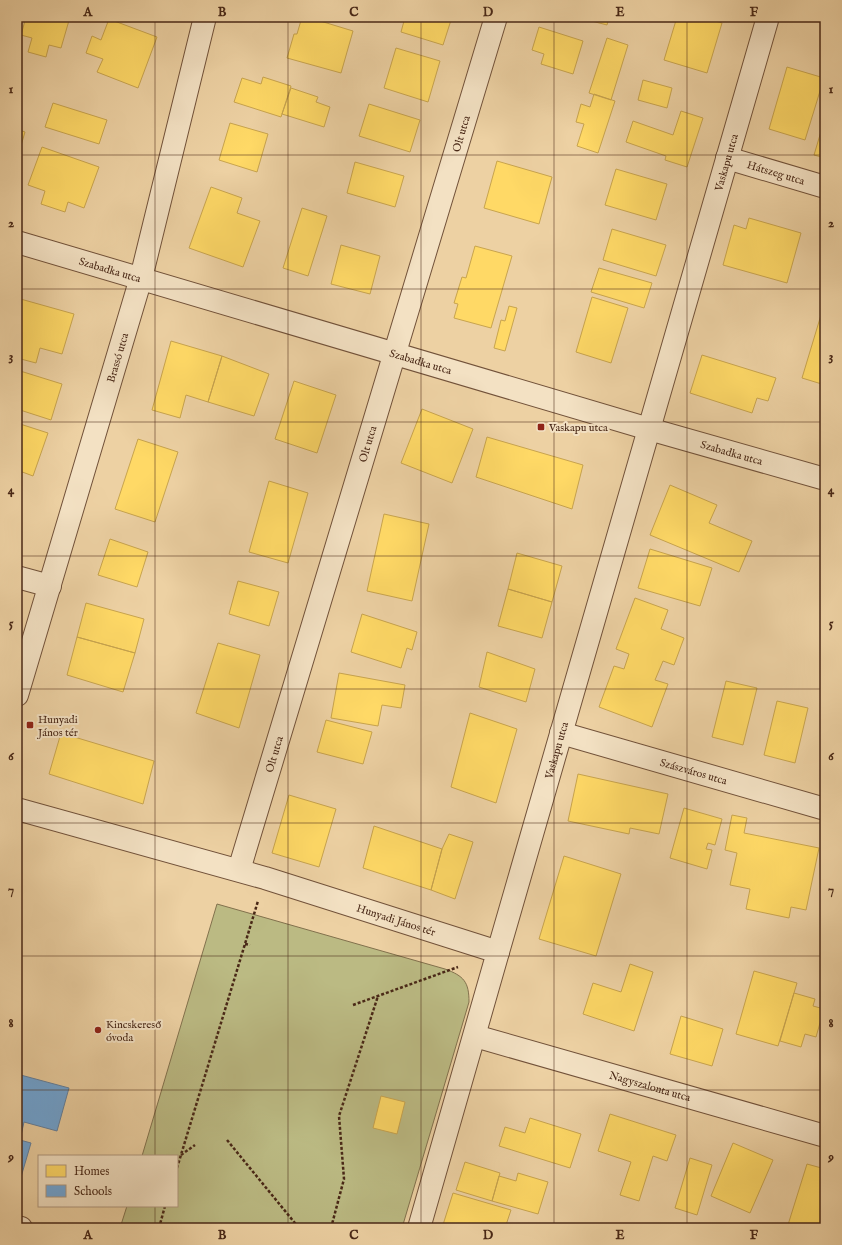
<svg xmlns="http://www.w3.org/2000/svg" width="842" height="1245" font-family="'IM FELL English',serif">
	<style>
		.green { fill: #bbba83; stroke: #82714d }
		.homes { fill: #ffd966; stroke: #c8a44e }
		.schools { fill: #6fa8dc; stroke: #6482a1 }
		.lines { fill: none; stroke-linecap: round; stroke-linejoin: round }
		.minor-casing { stroke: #72523a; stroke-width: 24 }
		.path { stroke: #492817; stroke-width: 2.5; stroke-dasharray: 3 2; stroke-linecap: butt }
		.minor { stroke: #f3e1c3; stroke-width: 22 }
		.grid { fill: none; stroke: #492817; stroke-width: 1; stroke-opacity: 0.55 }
		.poi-dot { fill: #8f2418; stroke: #f3e1c3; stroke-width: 1.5 }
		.labels { text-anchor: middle; stroke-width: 4; stroke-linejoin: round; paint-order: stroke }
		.street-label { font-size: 11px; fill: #492817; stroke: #f3e1c3 }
		.poi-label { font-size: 11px; fill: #492817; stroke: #f3e1c3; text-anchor: start }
		.neatline { fill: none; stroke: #492817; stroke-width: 1.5 }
		.grid-label { font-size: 13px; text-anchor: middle; font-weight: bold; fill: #492817 }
	</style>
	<rect width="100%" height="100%" fill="#edd1a3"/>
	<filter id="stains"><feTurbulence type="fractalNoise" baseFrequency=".005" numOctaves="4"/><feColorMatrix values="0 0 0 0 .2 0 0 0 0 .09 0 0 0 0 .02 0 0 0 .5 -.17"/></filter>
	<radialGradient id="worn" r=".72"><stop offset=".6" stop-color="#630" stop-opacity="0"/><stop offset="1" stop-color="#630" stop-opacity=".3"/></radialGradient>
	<path class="green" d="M217 904 445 969C464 976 469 982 469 1002L402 1228H120L127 1206H177V1156H142Z"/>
	<path class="homes" d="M26 17H70L61 48 49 45 46 57 28 52 32 38 21 35Z
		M302 17H307L353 31 341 73 287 58 294 34H297Z
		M399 17H452L443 45 401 32 404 21 399 20Z
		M576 17H609L607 25Z
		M677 17H702L722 23 707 73 664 60Z
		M109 19 157 37 138 88 97 72 103 59 86 53 92 36 101 40Z
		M539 27 583 41 573 74 541 64 544 54 532 50Z
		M607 38 628 45 611 100 589 93Z
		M396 48 440 61 428 102 384 88Z
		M787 67 824 78 805 140 769 129Z
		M263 77 291 86 281 117 234 102 242 78 261 84Z
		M643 80 672 88 667 108 638 100Z
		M291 88 318 97 316 102 330 107 324 127 282 114Z
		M594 94 615 101 598 153 577 146 584 124 576 122 581 104 590 107Z
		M53 103 107 120 99 144 45 127Z
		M369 104 420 120 410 152 359 136Z
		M681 111 703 118 687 167 665 160 666 156 626 142 633 121 673 135Z
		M825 118V158L814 155Z
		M230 123 268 134 257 172 219 160Z
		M17 129 25 132 17 159Z
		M42 147 99 167 84 208 68 202 65 212 41 204 45 191 28 185Z
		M497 161 552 177 539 224 484 208Z
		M355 162 404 176 395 207 347 193Z
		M616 169 667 184 656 220 605 205Z
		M211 187 242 198 237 213 260 221 243 267 189 248Z
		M302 208 327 216 308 276 283 268Z
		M749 218 801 233 787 283 723 265 734 225 746 229Z
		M612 229 666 245 656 276 603 260Z
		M341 245 380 256 370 294 331 284Z
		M475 246 512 256 491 328 454 318 458 304 454 303 462 277 466 278Z
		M599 268 652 283 644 308 591 292Z
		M592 297 628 308 611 363 576 352Z
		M17 298 74 314 62 354 40 348 36 363 17 358Z
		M824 305 825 306V385L802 378Z
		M509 306 517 308 505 351 494 348 501 320 505 321Z
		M171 341 222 356 208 402 186 395 180 418 152 410Z
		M702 355 776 378 768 401 757 398 752 413 690 393Z
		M222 356 269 374 254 416 208 402Z
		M17 370 62 384 51 420 17 409Z
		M294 381 336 395 317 453 275 439Z
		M422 409 473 429 452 483 401 463Z
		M17 423 48 433 33 476 17 470Z
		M487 437 583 465 572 509 476 477Z
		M138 439 178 452 155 522 115 509Z
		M269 481 308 493 288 563 249 552Z
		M670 485 717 505 709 523 752 541 739 572 650 535Z
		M384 514 429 524 412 601 367 591Z
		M110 539 148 552 137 587 98 575Z
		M650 549 712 568 700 606 638 588Z
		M517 553 562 566 552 602 508 589Z
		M238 581 279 592 269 626 229 614Z
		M508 589 552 602 542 638 498 626Z
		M635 598 668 610 661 629 684 638 674 665 663 661 655 680 668 684 652 727 599 707 614 666 624 669 629 654 616 649Z
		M86 603 144 619 135 653 77 637Z
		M362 614 417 632 412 650 407 648 401 668 351 652Z
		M77 637 135 653 123 692 67 675Z
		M218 643 260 655 239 728 196 713Z
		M487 652 535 669 526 702 479 687Z
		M339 673 405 685 401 708 382 705 378 726 331 718Z
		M726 681 757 688 743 745 712 737Z
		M777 701 808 708 795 763 764 755Z
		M470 713 517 729 496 803 451 787Z
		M326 720 372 732 363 764 317 752Z
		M61 733 154 761 143 804 49 774Z
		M578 774 668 794 659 834 630 828 629 834 568 821Z
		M289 795 336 809 319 867 272 853Z
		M684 808 722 819 715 845 708 843 706 849 712 850 707 869 670 858Z
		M732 815 747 818 744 833 819 848 806 910 791 907 789 918 746 909 750 889 730 885 737 853 725 850Z
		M374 826 442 849 431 890 363 868Z
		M449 834 473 842 455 899 431 890 442 849Z
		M564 856 621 874 596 956 539 939Z
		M630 964 653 972 634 1031 583 1014 593 983 621 992Z
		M754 971 797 983 778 1046 736 1034Z
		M794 993 815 999 813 1006 824 1009 816 1037 805 1034 801 1047 780 1041Z
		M681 1016 723 1029 712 1066 670 1054Z
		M381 1096 405 1102 397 1134 373 1128Z
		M610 1114 676 1135 667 1161 653 1156 639 1201 620 1195 631 1162 598 1151Z
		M530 1118 581 1134 570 1168 499 1146 505 1127 525 1133Z
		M733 1143 773 1160 750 1213 711 1196Z
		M690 1158 712 1165 697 1215 675 1208Z
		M465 1162 500 1173 492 1201 456 1190Z
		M807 1164 825 1169V1223L824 1228H787Z
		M518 1173 548 1182 538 1214 492 1201 499 1176 516 1181Z
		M453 1193 511 1210 505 1228H442Z"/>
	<path class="schools" d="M17 1074 69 1088 57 1131 24 1122 20 1140 31 1143 21 1177 17 1176Z"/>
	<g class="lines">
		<g class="minor-casing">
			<g id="minor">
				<path id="s1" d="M727 158 825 187"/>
				<path id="s2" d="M17 242 649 429 825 479"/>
				<path d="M17 577 50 586"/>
				<path id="s3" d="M17 695 141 278 205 17"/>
				<path id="s4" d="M561 733 825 809"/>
				<path id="s5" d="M17 809 265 878 498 952 419 1228"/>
				<path id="s6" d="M239 870 496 17"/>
				<path id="s7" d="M498 952 768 17"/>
				<path id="s8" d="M475 1036 825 1136"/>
				<path d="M17 1227 21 1228"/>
			</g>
		</g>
		<path class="path" d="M245 944 250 945
			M353 1005 458 967
			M227 1140 299 1228
			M181 1155 195 1145
			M177 1168 258 901
			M159 1228 165 1206
			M331 1228 344 1179 339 1116 378 996"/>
		<use href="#minor" class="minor"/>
	</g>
	<path class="grid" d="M155 17V1156M288 17V1228M421 17V1228M554 17V1228M687 17V1228M17 155H825M17 289H825M17 422H825M17 556H825M17 689H825M17 823H825M17 956H825M17 1090H825M155 1206V1228"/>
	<g class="poi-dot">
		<rect x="537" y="423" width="8" height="8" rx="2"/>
		<rect x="26" y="721" width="8" height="8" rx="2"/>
		<circle cx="98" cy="1030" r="4"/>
	</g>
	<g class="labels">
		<g class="street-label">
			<text dy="4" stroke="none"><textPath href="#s6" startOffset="769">Olt utca</textPath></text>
			<text dy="4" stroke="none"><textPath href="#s7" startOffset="822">Vaskapu utca</textPath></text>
			<text dy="4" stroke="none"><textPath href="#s1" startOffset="51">Hátszeg utca</textPath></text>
			<text dy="4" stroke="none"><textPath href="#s2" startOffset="97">Szabadka utca</textPath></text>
			<text dy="4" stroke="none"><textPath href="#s3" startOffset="352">Brassó utca</textPath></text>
			<text dy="4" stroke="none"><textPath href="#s2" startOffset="421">Szabadka utca</textPath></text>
			<text dy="4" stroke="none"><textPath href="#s6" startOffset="445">Olt utca</textPath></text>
			<text dy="4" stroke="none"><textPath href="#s2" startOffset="745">Szabadka utca</textPath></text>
			<text dy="4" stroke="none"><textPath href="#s7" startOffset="210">Vaskapu utca</textPath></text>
			<text dy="4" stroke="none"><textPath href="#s6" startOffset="121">Olt utca</textPath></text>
			<text dy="4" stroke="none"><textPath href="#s4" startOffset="138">Szászváros utca</textPath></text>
			<text dy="4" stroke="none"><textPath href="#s5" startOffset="395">Hunyadi János tér</textPath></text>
			<text dy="4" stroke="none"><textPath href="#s8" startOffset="182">Nagyszalonta utca</textPath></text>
		</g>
		<g class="poi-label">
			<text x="549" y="431">Vaskapu utca</text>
			<text x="38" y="723">Hunyadi<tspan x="38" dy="13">János tér</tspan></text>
			<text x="106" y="1028">Kincskereső<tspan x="106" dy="13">óvoda</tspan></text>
		</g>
	</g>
	<rect width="842" height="1245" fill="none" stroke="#edd1a3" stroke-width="44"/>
	<rect x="38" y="1155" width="140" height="52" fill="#f3e1c3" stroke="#af977e"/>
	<rect x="46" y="1165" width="20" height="12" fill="#ffd966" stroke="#af977e"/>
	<text x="74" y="1175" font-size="12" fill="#492817">Homes</text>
	<rect x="46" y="1185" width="20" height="12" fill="#6fa8dc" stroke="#af977e"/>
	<text x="74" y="1195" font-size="12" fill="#492817">Schools</text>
	<rect x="22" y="22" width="798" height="1201" class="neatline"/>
	<g class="grid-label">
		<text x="88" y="16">A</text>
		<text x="222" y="16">B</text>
		<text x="354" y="16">C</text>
		<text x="488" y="16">D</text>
		<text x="620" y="16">E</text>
		<text x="754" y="16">F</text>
		<text x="11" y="93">1</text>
		<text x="831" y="93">1</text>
		<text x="11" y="227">2</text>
		<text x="831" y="227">2</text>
		<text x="11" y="360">3</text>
		<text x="831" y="360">3</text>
		<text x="11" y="494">4</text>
		<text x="831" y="494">4</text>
		<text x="11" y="627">5</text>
		<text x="831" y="627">5</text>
		<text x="11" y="760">6</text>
		<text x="831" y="760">6</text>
		<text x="11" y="894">7</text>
		<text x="831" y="894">7</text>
		<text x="11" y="1027">8</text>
		<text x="831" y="1027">8</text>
		<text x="11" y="1161">9</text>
		<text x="831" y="1161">9</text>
		<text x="88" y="1239">A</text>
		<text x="222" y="1239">B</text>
		<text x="354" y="1239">C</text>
		<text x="488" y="1239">D</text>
		<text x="620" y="1239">E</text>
		<text x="754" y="1239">F</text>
	</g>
	<rect width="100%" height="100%" filter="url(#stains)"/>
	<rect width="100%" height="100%" fill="url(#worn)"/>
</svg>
